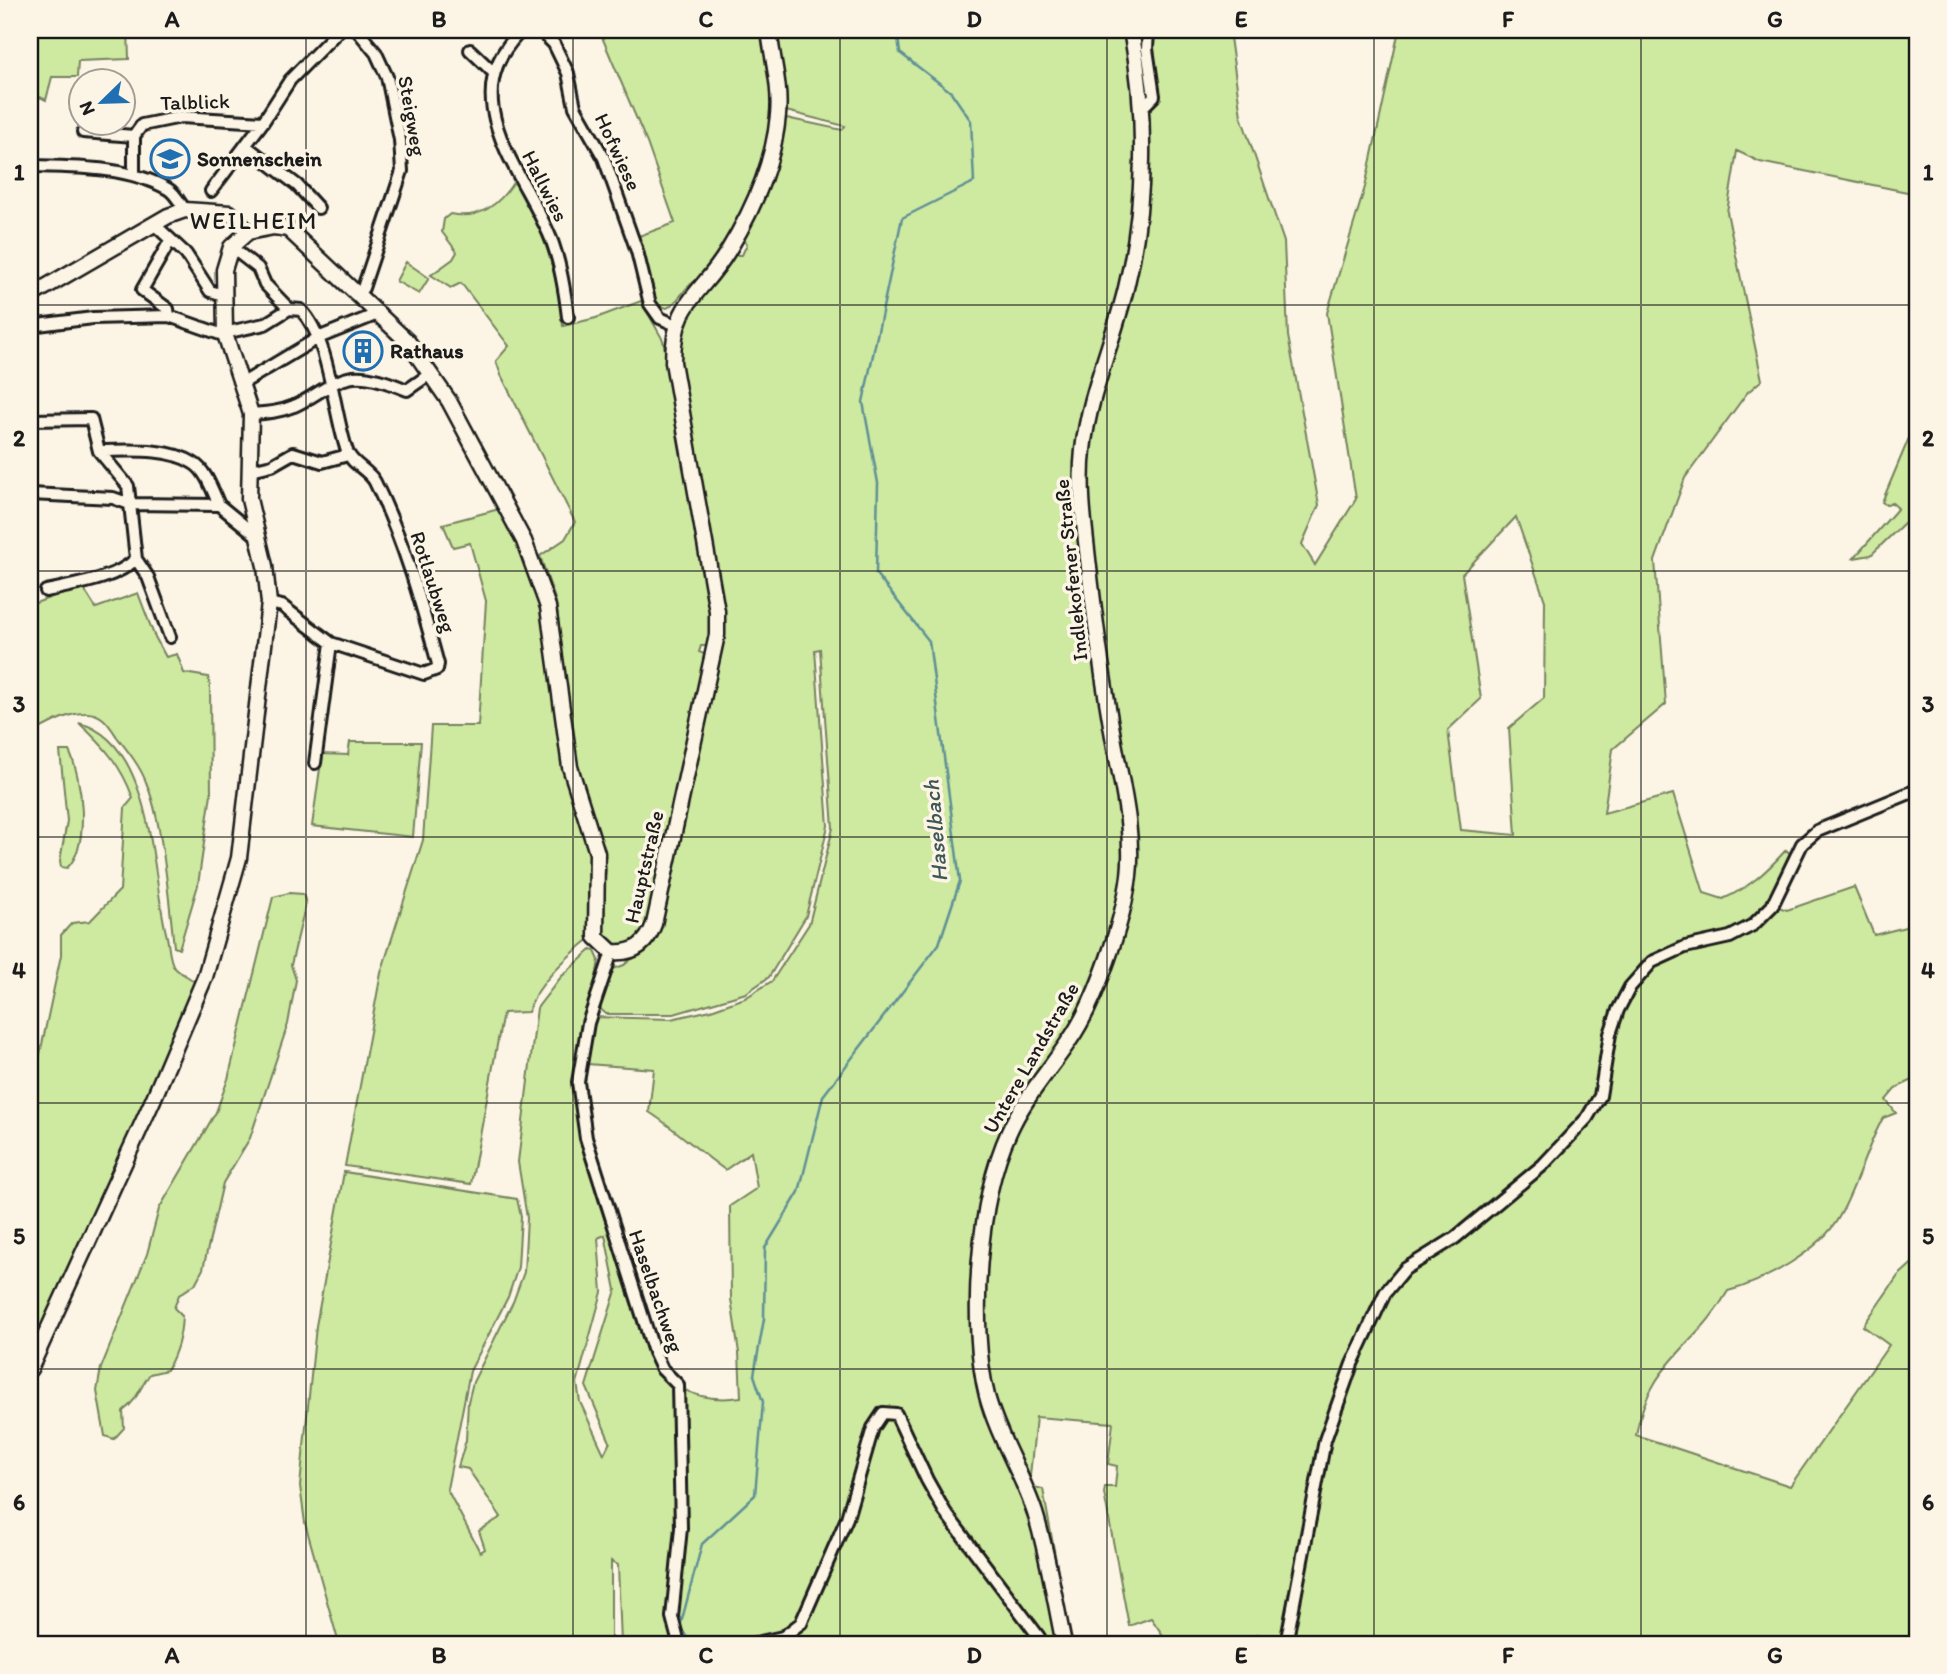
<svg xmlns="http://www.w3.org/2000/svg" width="1947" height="1674" font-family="Itim,sans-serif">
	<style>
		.green { fill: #cee9a0; stroke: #75825e; stroke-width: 2; fill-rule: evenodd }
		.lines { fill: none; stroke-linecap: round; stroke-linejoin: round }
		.stream { stroke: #5f9095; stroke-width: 2.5 }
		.street-casing { stroke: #1c1c1c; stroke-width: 16 }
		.secondary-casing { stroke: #1c1c1c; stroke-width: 19 }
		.street { stroke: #fcf5e5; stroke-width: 10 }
		.secondary { stroke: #fcf5e5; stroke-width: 14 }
		.grid { fill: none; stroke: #1c1c1c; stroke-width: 2; stroke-opacity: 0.55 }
		.labels { text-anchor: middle; stroke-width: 7; stroke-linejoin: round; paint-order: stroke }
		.street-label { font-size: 21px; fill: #1c1c1c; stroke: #fcf5e5 }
		.poi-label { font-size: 21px; font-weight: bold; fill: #1c1c1c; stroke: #fcf5e5; text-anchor: start }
		.water-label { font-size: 23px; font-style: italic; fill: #3e5658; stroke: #fcf5e5 }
		.quarter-label { font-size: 24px; letter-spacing: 2px; fill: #1c1c1c; stroke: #fcf5e5 }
		.neatline { fill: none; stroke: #1c1c1c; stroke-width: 2.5 }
		.grid-label { font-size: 23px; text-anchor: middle; font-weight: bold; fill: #1c1c1c }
	</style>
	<rect width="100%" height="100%" fill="#fcf5e5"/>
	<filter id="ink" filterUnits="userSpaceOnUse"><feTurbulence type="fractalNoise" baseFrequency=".0143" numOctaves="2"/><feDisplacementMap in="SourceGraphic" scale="14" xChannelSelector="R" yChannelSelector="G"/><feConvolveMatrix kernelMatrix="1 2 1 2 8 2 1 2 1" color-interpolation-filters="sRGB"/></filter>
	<g filter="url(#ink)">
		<path class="green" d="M30 30H128L129 59 78 61 77 77H52L46 100 40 97 30 107Z
			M599 30H764C774 88 779 145 752 200 739 227 719 252 703 278 684 283 683 299 667 308L657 305 651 295 639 236 675 223 647 143Z
			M778 30H1229L1241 116 1284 242 1288 336 1319 505 1302 544 1315 565 1356 499 1327 313 1365 187 1399 30H1917V194L1760 162 1737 151 1727 212 1762 380 1747 393 1685 478 1655 561 1666 704 1613 749 1604 813 1673 794 1704 893 1723 899C1750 887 1766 872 1786 850L1793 856 1770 904 1787 910 1854 887 1874 935 1917 924V1078L1896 1088 1886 1100 1896 1113 1883 1118C1865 1150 1857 1186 1839 1217 1821 1250 1764 1282 1728 1291 1697 1347 1648 1362 1636 1435L1790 1486 1889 1345 1863 1326 1898 1276 1917 1259V1644H1288L1289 1640 1256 1634 1249 1644H1169L1151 1618 1129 1626 1104 1493 1105 1487H1115L1117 1466 1108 1464 1113 1423 1036 1417 1029 1486 1043 1489 1071 1644H621L618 1565 611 1561V1644H339L305 1523 300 1486 316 1326 344 1172 517 1199 521 1216 518 1267 508 1297 470 1371 447 1489 480 1552 485 1549 479 1531 501 1517 468 1469 458 1467 466 1440 468 1402 473 1382 513 1302 524 1272 527 1218 518 1162 537 1008 561 977 591 950 595 951 599 960 597 972 573 1081 582 1140 597 1196 648 1356C670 1390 701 1403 741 1397L739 1353 731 1299 730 1206 757 1188 751 1152 725 1170C698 1151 677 1130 649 1112L654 1069 587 1064 583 1061 593 1017 671 1019 711 1010 745 998 772 981 809 924 833 828 820 649 815 650 828 826 806 916 769 977 746 993 674 1014H606L595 1004 608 971 624 965 651 943 722 647 724 610 678 347 692 301 732 255H742L747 244 743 236 777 156 786 118 842 130 845 126 786 111ZM1516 517 1545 601 1544 698 1509 728 1516 835 1461 830 1448 730 1481 699 1462 574ZM605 1235 616 1290 586 1386 610 1442 604 1454 580 1402 577 1383 602 1292 598 1238Z
			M515 180C544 230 557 270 563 326L596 318 641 301 663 340 714 614 710 646H701L699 652 709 656 649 910 651 918 646 936 620 949 603 937 600 911 606 870 602 847 576 764 556 602 540 556 565 539 575 522 501 375 496 361 509 346 461 283 451 288 431 275 453 259 457 252 442 232 444 219 450 214C480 220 499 205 515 180Z
			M406 262 429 278 419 294 396 281Z
			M1917 419V527L1904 523 1871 555 1854 558 1898 508 1891 502 1886 505 1882 502Z
			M503 508 540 593 593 858 589 919 592 937C568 956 538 982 528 1012L503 1013 471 1184 345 1166 381 973 423 840 431 726H478L486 601 470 543 453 547 443 524Z
			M82 586 96 608 138 593 154 635 166 657 177 654 184 673 208 677 210 686 211 794 198 885 179 949 174 947C169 901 163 823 146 782 140 766 128 751 117 737 109 725 102 712 85 713 66 713 46 726 30 734V605Z
			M79 723C155 742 151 877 167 937 169 945 169 962 175 968 181 974 190 977 196 983L177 1033 30 1356V1217L38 1181 30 1176V1101L61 955V935L72 923 90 921 120 890 125 808 133 798C121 765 104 746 79 723Z
			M350 742H421L413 837 312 826 322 754 348 755Z
			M60 751H69C82 777 91 845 67 868L61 867 60 861 67 821Z
			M289 893 303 894 306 903 291 965 296 980 288 1024 250 1138 223 1183 203 1269 195 1284 179 1295 174 1308 182 1316C181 1337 177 1351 167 1370L150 1374C140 1387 137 1401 123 1411L124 1428 114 1439 105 1436 97 1391 101 1368 147 1254 159 1209 216 1112 228 1079 273 897Z"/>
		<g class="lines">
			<path class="stream" d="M691 1644 680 1627 702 1544 755 1495 763 1402 754 1375 764 1319 765 1248 799 1192 823 1096 939 944 960 881 929 641 876 574 878 483 863 402 902 218 974 182 971 121 951 92 900 53 897 30"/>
			<g class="street-casing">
				<path id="street" d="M357 30 376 53 387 77 400 140 402 171 363 288 357 294
					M522 30C449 99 527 174 553 244 561 267 565 292 568 317
					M540 30 554 44 568 73 575 107 604 158 637 251 650 304 660 318 676 325
					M470 50 493 72
					M1142 108 1154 96 1147 49 1148 30
					M83 132 134 136
					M246 146 297 185 318 208
					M30 166C74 167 128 166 168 189 175 193 180 203 185 210
					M134 175V136L142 125 181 117 263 122
					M211 191 263 122 290 80 339 30
					M154 224 186 254 210 291 224 295
					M231 247 258 268 265 284 289 309 301 310C330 340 333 411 347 451 351 464 369 470 375 482 404 541 421 602 438 664L437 669 424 674 331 643 282 606 269 603
					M169 316 168 309 142 290 170 241
					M30 326 93 318 169 316 220 334 265 324 289 309
					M243 383 318 338 380 313
					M251 414C266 413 280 412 294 406 314 398 331 380 353 377 369 375 393 384 407 390L430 374
					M30 420 91 419 99 451 128 486 130 504 219 505 257 536
					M99 451C127 451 168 447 193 463 206 470 213 492 219 505
					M251 470 272 465 293 453 322 462 348 455
					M30 494 113 498 130 504 136 559C114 580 76 584 46 591
					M136 559 148 577 170 637
					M315 763 331 643
					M612 952 588 1023 578 1082 586 1138 654 1352 662 1369 678 1385 681 1528 672 1617 679 1644
					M752 1644 783 1637 801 1623 847 1518 873 1428 883 1413 896 1414 927 1480 945 1512 1039 1637 1041 1644
					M1286 1644 1325 1440 1352 1364 1385 1293 1405 1269 1455 1238 1543 1165 1587 1118 1600 1096 1610 1034 1618 1010 1630 987 1652 962 1685 947 1730 937 1753 925 1772 906 1802 844 1817 831 1917 790"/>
			</g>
			<g class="secondary-casing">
				<path id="secondary" d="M30 296 168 216 185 210 230 213 248 232
					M30 1369 153 1100 205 977 239 858 269 603 265 566 249 499 251 414 225 334 224 270 231 247 248 232 274 227 288 229 408 342 449 401 524 541 548 607 570 767 597 853 596 937 612 952C634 954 647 944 654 924L717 635V611L673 362C673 300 701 296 728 251 753 210 774 162 778 115 781 87 772 58 769 30
					M1064 1644C1055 1601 1048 1555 1035 1513 1022 1473 998 1437 987 1396 969 1325 978 1199 1009 1132 1024 1098 1049 1071 1069 1041 1096 1003 1123 922 1129 876 1134 831 1122 786 1114 742 1103 682 1095 621 1088 559 1084 523 1079 487 1083 450 1089 394 1113 343 1126 288 1146 206 1147 113 1131 30"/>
			</g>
			<use href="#street" class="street"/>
			<use href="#secondary" class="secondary"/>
		</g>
	</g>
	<path class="grid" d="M306 30V1644M573 30V1644M840 30V1644M1107 30V1644M1374 30V1644M1641 30V1644M30 305H1917M30 571H1917M30 837H1917M30 1103H1917M30 1369H1917"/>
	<defs>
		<g id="school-ring" transform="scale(2.0125)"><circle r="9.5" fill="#fcf5e5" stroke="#1f6fb2" stroke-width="1.5"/><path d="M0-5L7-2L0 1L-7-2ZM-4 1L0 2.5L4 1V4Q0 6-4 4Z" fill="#1f6fb2"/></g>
		<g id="building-ring" transform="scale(2.0125)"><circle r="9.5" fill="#fcf5e5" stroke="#1f6fb2" stroke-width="1.5"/><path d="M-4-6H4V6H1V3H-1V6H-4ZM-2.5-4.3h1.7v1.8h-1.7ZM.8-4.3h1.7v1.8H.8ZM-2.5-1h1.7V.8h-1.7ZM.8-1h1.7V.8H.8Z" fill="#1f6fb2"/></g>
	</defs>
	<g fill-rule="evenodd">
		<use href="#school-ring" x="170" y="159"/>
		<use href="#building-ring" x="363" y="351"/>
	</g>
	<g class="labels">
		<g class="street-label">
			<text transform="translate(195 102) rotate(-2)" y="7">Talblick</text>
			<text transform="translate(412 116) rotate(80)" y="7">Steigweg</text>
			<text transform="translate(618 152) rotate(65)" y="7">Hofwiese</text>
			<text transform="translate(545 186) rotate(63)" y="7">Hallwies</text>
			<text transform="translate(1071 570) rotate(-96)" y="7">Indlekofener Straße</text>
			<text transform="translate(433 582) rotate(72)" y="7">Rotlaubweg</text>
			<text transform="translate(644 867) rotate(-77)" y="7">Hauptstraße</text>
			<text transform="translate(1031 1058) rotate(-60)" y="7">Untere Landstraße</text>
			<text transform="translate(656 1291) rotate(71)" y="7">Haselbachweg</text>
		</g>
		<g class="poi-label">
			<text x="197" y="166">Sonnenschein</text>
			<text x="390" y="358">Rathaus</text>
		</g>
		<g class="water-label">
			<text transform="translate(935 831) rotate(-95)" y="8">Haselbach</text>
		</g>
		<g class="quarter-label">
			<text x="254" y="229">WEILHEIM</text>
		</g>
	</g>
	<rect width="1947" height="1674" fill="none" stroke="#fcf5e5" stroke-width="77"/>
	<g transform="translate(102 102) rotate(247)"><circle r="33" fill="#fcf5e5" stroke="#a29e95" stroke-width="2"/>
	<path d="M0-5L12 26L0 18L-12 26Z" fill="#1f6fb2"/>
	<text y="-10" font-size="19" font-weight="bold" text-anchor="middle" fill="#1c1c1c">N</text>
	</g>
	<rect x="38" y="38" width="1871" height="1598" class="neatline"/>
	<g class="grid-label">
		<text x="172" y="27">A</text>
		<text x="439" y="27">B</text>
		<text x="706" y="27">C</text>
		<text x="974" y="27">D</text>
		<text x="1241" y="27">E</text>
		<text x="1508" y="27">F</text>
		<text x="1775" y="27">G</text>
		<text x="19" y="180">1</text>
		<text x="1928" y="180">1</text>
		<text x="19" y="446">2</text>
		<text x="1928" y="446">2</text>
		<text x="19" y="712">3</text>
		<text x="1928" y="712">3</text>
		<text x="19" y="978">4</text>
		<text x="1928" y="978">4</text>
		<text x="19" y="1244">5</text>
		<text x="1928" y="1244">5</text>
		<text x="19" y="1510">6</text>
		<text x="1928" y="1510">6</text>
		<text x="172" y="1663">A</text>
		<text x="439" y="1663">B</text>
		<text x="706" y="1663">C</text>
		<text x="974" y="1663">D</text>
		<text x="1241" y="1663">E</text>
		<text x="1508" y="1663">F</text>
		<text x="1775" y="1663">G</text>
	</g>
</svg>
